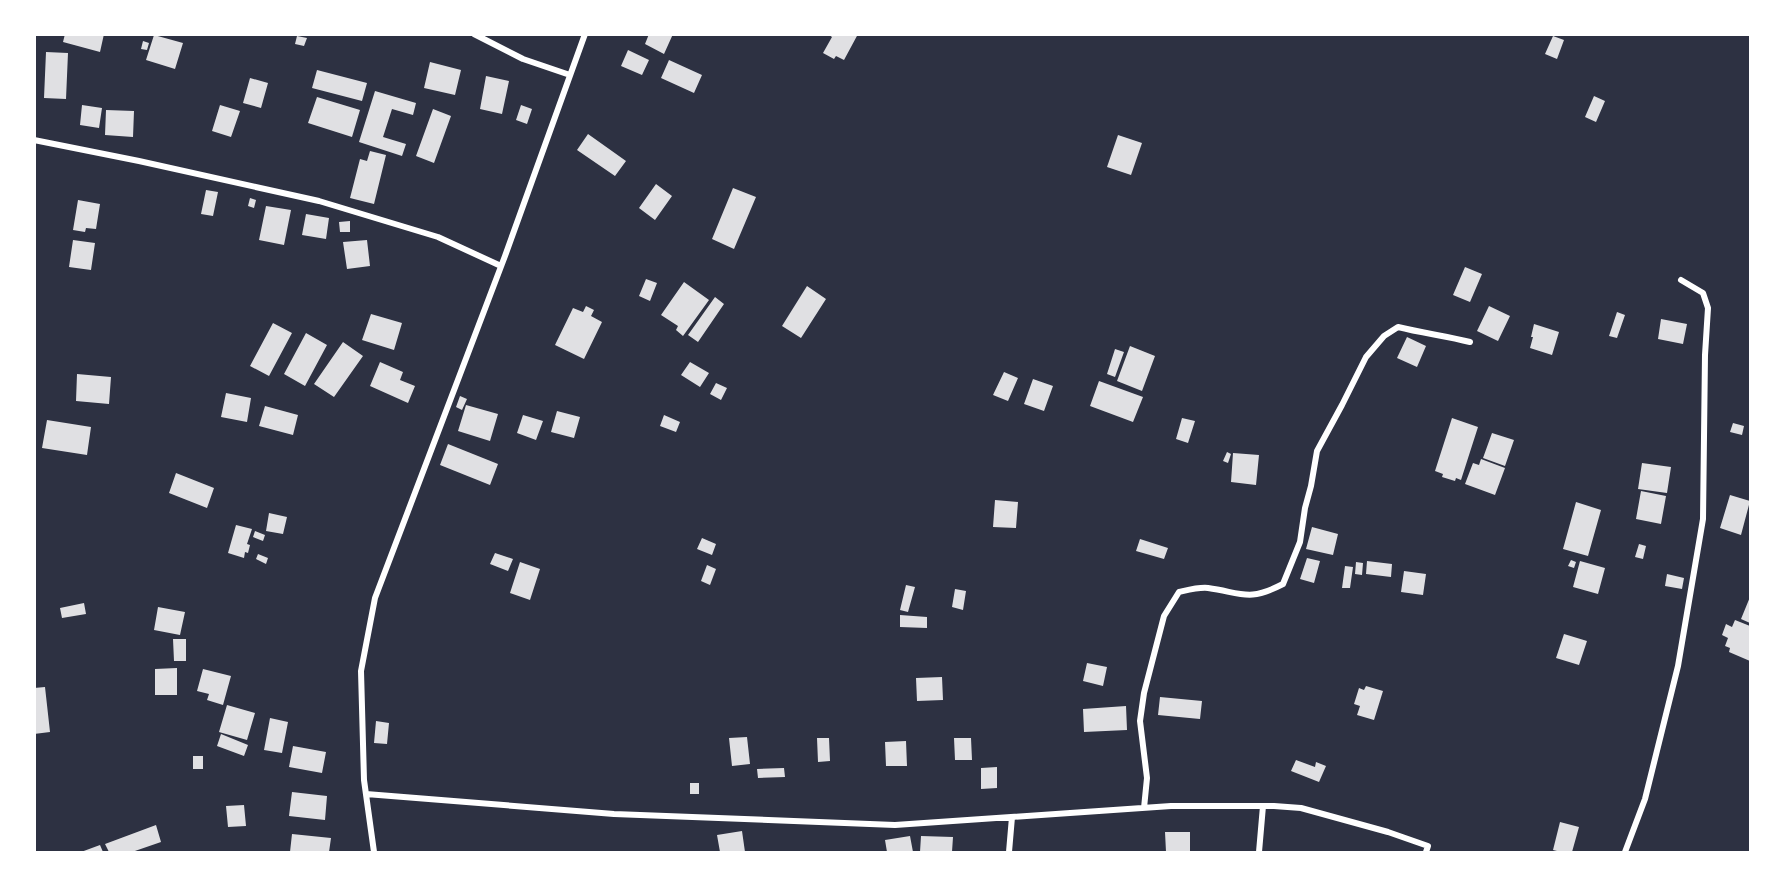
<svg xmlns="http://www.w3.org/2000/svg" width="1785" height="887" font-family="Quicksand,sans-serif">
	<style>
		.building { fill: #e0e0e3 }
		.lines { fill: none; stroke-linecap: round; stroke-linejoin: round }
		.minor { stroke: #fff; stroke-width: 6 }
	</style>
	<rect width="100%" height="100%" fill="#2d3142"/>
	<path class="building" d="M65 34H104L100 52 63 42Z
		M649 34H673L664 54 645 44Z
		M828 34H858L844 60 836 56 834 59 823 53 832 37Z
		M154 35 183 43 175 69 146 60Z
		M297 36 307 38 304 46 295 44Z
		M1553 36 1564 40 1557 59 1545 54Z
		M143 41 149 43 147 50 141 49Z
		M628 50 649 60 642 75 621 66Z
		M46 52 68 53 66 99 44 98Z
		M669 60 702 75 694 93 661 78Z
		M430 62 461 70 455 95 424 88Z
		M317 70 367 83 362 101 312 88Z
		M486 76 509 81 502 114 480 109Z
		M250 78 268 83 261 108 243 103Z
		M375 91 416 103 413 115 392 109 383 137 406 144 402 156 359 142Z
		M1594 96 1605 101 1596 122 1585 117Z
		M317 97 360 110 352 137 308 123Z
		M82 105 102 108 99 128 80 125Z
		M220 105 240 111 231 137 212 131Z
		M521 105 532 109 527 124 516 120Z
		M433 109 451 116 434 163 416 156Z
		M106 110 134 111 133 137 105 135Z
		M588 134 626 161 615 176 577 150Z
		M1118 135 1142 143 1131 175 1107 167Z
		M370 151 386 155 374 204 350 198 360 159 367 161Z
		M656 184 672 196 655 220 639 208Z
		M733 188 756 197 734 249 712 239Z
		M206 190 218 192 213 216 201 214Z
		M250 198 256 200 254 208 248 206Z
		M78 200 100 204 96 229 86 228 85 232 73 230Z
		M266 206 291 210 284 245 259 240Z
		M306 214 329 218 326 239 302 235Z
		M350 221V232H340L339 222Z
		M73 240 95 243 91 270 69 267Z
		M367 240 370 266 347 269 343 242Z
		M1465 267 1482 274 1470 302 1453 295Z
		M646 279 657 283 650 301 639 296Z
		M684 282 709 300 683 336 676 330 678 326 661 315Z
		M807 286 826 299 801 338 782 326Z
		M715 297 724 304 698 342 688 335Z
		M586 306 594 310 591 316 602 322 584 359 555 345 573 308 583 312Z
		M1489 306 1510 316 1498 341 1477 331Z
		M1617 312 1625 315 1617 338 1609 336Z
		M371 314 402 323 394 350 362 340Z
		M1661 319 1687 324 1683 344 1658 339Z
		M273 323 292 333 269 376 250 366Z
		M1534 324 1559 332 1552 355 1530 348 1533 337H1531Z
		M306 333 327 345 305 386 284 374Z
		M1407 337 1426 346 1417 367 1397 358Z
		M343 342 363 356 334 397 314 384Z
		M1130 346 1155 356 1142 391 1117 381Z
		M1115 349 1124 352 1115 377 1107 374Z
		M380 362 403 372 400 380 415 386 408 403 370 386Z
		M690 362 709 373 700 387 681 375Z
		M1004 372 1018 378 1008 401 993 395Z
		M77 374 111 377 109 404 76 401Z
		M1033 379 1053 386 1044 411 1024 404Z
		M1099 381 1143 397 1133 422 1090 406Z
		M716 383 727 388 721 400 710 394Z
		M226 393 251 398 247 422 221 417Z
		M460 396 467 399 462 410 456 407Z
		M466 405 498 414 490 441 458 431Z
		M265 406 298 415 293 435 259 426Z
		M557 411 580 417 574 438 551 432Z
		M523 415 543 421 536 440 517 433Z
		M664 415 680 422 676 432 660 426Z
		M1182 418 1195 421 1188 443 1176 439Z
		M1452 418 1478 427 1461 480 1456 478 1455 481 1442 477 1443 474 1435 471Z
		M47 420 91 427 87 455 42 448Z
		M1733 423 1744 426 1742 435 1730 432Z
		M1492 433 1514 440 1505 466 1483 458Z
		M448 444 498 464 490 485 440 465Z
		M1227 452 1231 454 1228 463 1223 461Z
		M1233 453 1259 455 1256 485 1231 482Z
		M1481 459 1505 468 1495 495 1465 484 1473 463 1479 465Z
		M1642 463 1671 467 1667 493 1638 489Z
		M176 473 214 488 207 508 169 493Z
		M1641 491 1666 496 1661 524 1636 519Z
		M1730 495 1750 501 1741 535 1720 528Z
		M995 500 1018 502 1016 528 993 527Z
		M1576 502 1601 510 1588 556 1563 549Z
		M269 513 287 517 283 534 266 531Z
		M236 525 252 529 247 544 250 545 248 553 245 552 244 558 228 553Z
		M1312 527 1338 534 1333 555 1306 549Z
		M255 531 265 535 263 541 253 537Z
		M702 538 716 544 712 555 697 549Z
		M1140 539 1168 548 1164 559 1136 551Z
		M1639 544 1646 546 1643 559 1635 557Z
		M495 553 513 559 508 571 490 564Z
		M258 554 268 558 266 564 256 559Z
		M1307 558 1320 561 1314 583 1300 579Z
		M1571 560 1576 562 1574 568 1568 566Z
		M1367 561 1392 564 1391 577 1366 574Z
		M1580 561 1605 568 1598 594 1573 587Z
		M520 562 540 569 530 600 510 593Z
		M1356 562 1363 563 1362 575 1355 574Z
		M707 565 716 569 710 585 701 581Z
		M1345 566 1353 567 1350 588H1342Z
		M1404 571 1426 574 1423 595 1401 592Z
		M1667 574 1684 578 1682 589 1665 586Z
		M906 585 915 587 908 612 900 610Z
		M955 589 966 591 963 610 952 607Z
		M1750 597V623L1741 619Z
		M84 603 86 614 62 618 60 608Z
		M158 607 185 612 180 635 154 630Z
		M900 615 927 617V628L900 627Z
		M1735 620 1750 626V661L1729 652 1730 648 1725 646 1728 638 1722 635 1726 624 1732 627Z
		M1564 634 1587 641 1579 665 1556 658Z
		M173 639H186V661H174Z
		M1087 663 1107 667 1103 686 1083 681Z
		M177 668V695H155V669Z
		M203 669 231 676 223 705 207 700 209 694 197 691Z
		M942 677 943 700 917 701 916 678Z
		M1366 686 1383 691 1374 720 1357 715 1360 706 1354 704 1359 688 1364 690Z
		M45 687 50 732 34 734V688Z
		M1160 697 1202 701 1200 719 1158 715Z
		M227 705 255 713 247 740 219 732Z
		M1126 706 1127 730 1084 732 1083 709Z
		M270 718 288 722 282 753 264 750Z
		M376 721 389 723 387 744 374 743Z
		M221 734 248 745 244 756 217 746Z
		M747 737 750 764 732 766 729 738Z
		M817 738H829L830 761 818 762Z
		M954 738H971L972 760H955Z
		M906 741 907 766H886L885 742Z
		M293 746 326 752 322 773 289 767Z
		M193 756H203V769H193Z
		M1296 760 1315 767 1316 762 1326 766 1319 782 1291 771Z
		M997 767V788L981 789V768Z
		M784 768 785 777 758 778 757 769Z
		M690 783H699V794H690Z
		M292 792 327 796 325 820 289 816Z
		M244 805 246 826 228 827 226 806Z
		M1560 822 1579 827 1572 852H1561L1553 850Z
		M156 825 161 842 132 852H109L105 844Z
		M742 831 745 852H720L717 835Z
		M1165 832H1190V852H1166Z
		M292 834 331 838 329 852H290Z
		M910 836 913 852H887L885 840Z
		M921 836 953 837 952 852H920Z
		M100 845 103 852H81Z"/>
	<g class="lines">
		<path class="minor" d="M474 34 523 59 570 75
			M34 140 139 161 319 201 438 237 501 266
			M366 794 614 814 895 825 1171 806H1274L1301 808 1388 832 1428 846 1426 852
			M1144 808 1147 778 1140 721 1144 693 1164 616 1179 592C1188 590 1199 587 1208 588 1243 593 1248 602 1283 584L1300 542 1305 508 1311 486 1317 451 1342 405 1366 357 1384 336 1398 327C1422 333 1446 336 1470 342
			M374 852 364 780 361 671 375 598 505 256 585 34
			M1009 852 1012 817
			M1259 852 1263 806
			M1625 852 1645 799 1678 666 1703 519 1705 355 1708 308 1703 293 1681 280"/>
	</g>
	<rect width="1785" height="887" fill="none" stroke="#ffffff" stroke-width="72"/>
</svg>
